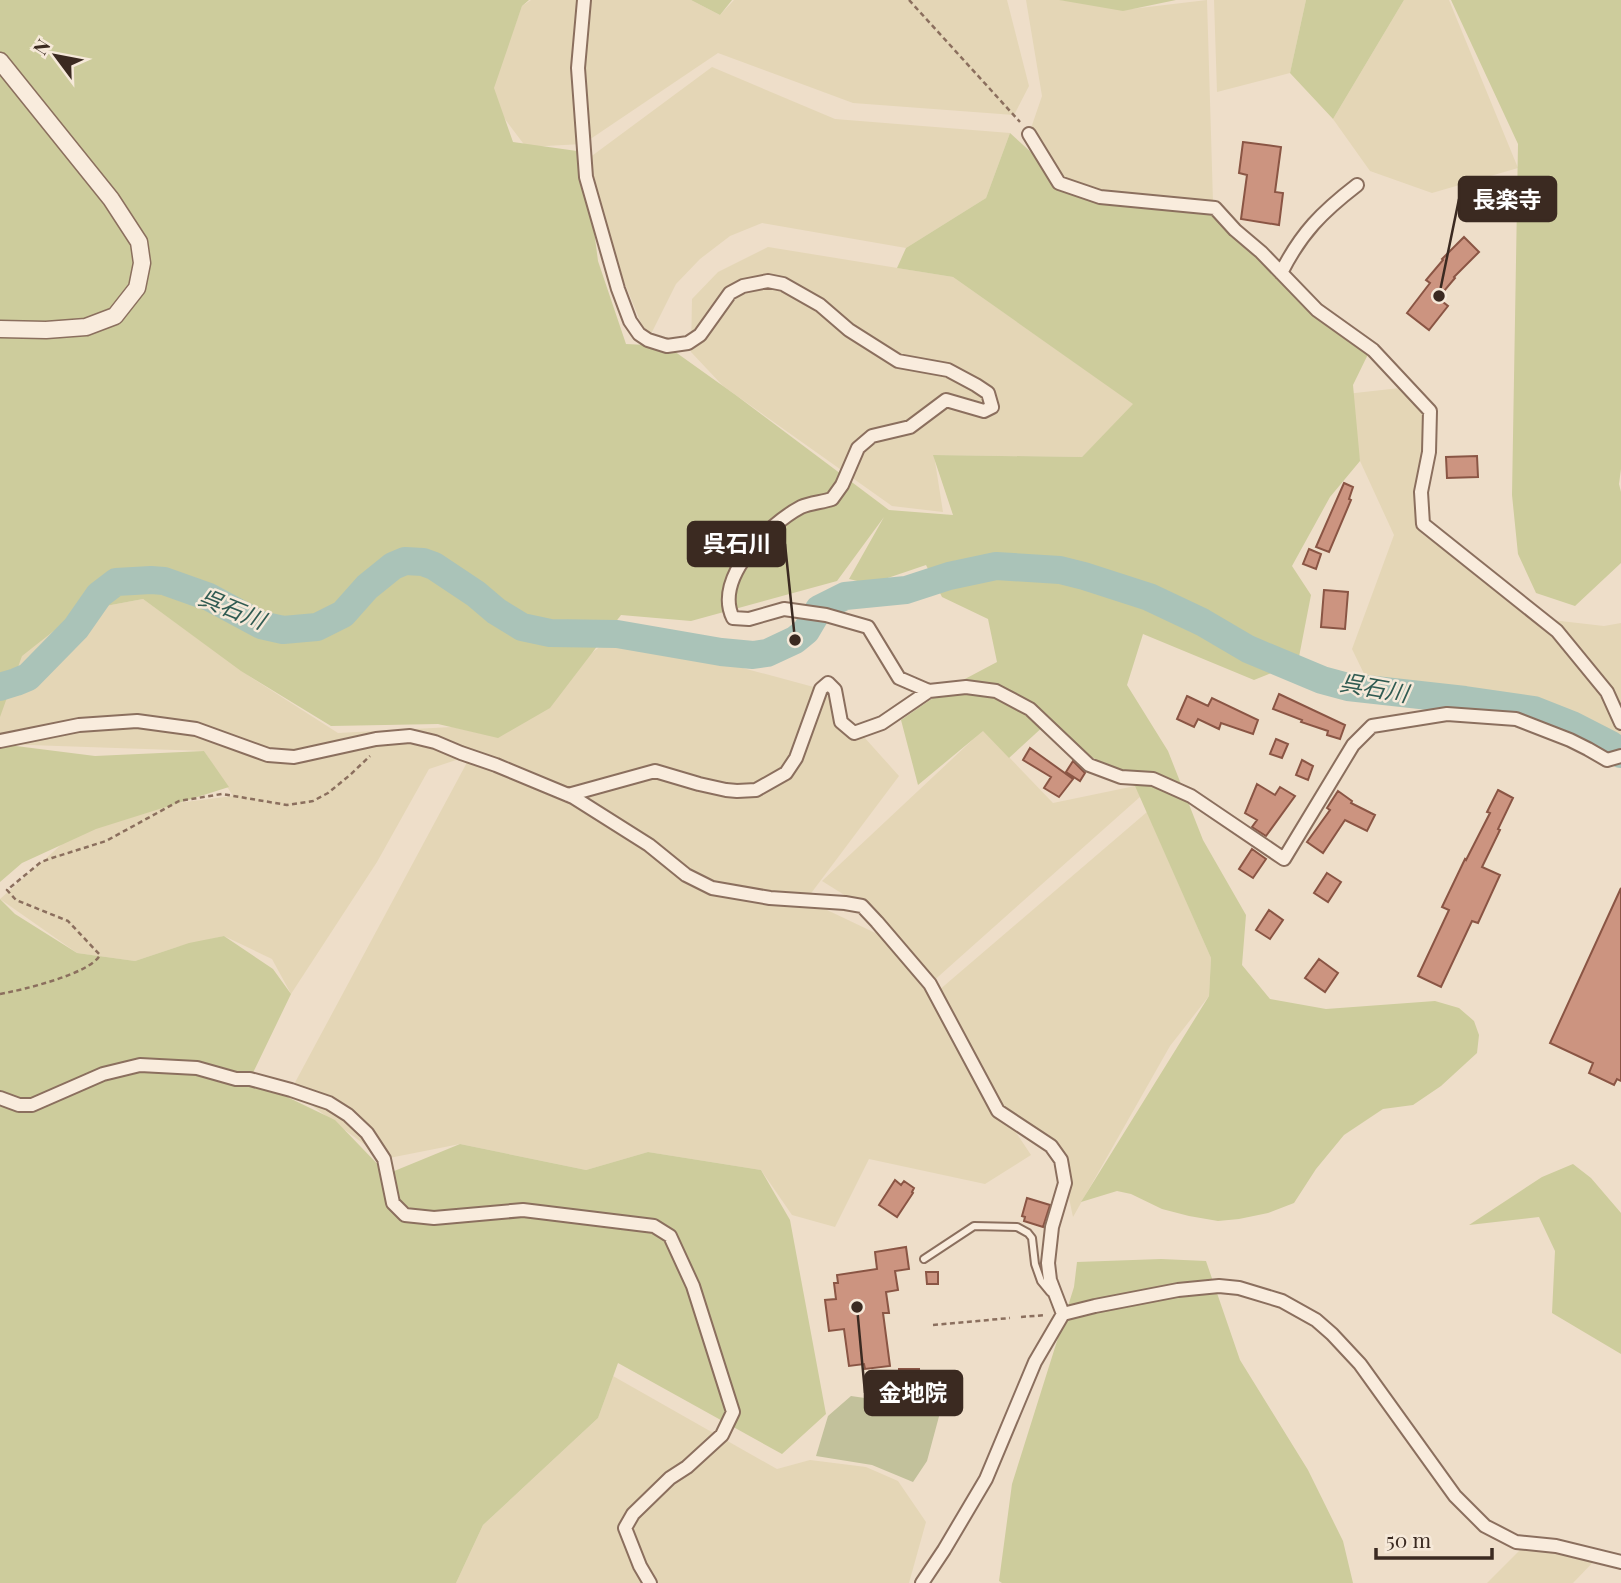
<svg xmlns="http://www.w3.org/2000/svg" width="1621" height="1583" font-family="'Playfair Display','Noto Sans JP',serif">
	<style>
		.farmland { fill: #e4d6b6 }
		.green { fill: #cdcc9c }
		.cemetery { fill: #c2c19b }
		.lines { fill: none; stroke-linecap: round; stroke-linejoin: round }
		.river { stroke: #aac3b8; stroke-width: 28 }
		.building { fill: #cc9480; stroke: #8a5544; stroke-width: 2 }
		.service-casing { stroke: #8b6f5e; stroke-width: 10 }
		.minor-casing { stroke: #8b6f5e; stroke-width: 16 }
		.tertiary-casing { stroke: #8b6f5e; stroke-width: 19 }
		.path { stroke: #8b6f5e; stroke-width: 2.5; stroke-dasharray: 5 3.5; stroke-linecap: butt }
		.service { stroke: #f9ecdd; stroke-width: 6 }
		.minor { stroke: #f9ecdd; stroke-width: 12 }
		.tertiary { stroke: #f9ecdd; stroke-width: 16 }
		.labels { text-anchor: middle; stroke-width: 5; stroke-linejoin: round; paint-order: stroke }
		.water-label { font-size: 23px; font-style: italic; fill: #305b52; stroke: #f6e9d9 }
		.leader { fill: none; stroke: #3b2a21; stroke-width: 2.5 }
		.callout-dot { fill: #3b2a21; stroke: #f6e9d9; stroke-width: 2.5 }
		.callout { fill: #3b2a21; stroke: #3b2a21; stroke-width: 2.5 }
		.callout-label { font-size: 23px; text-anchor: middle; font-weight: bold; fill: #fff }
	</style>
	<rect width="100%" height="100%" fill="#eedec9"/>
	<path class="farmland" d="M531 0H691L720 15 734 0H1007L1029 86 1014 115 853 103 718 53 583 144 526 147 489 98 522 6Z
		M1026 0H1060L1131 9 1207 0 1213 202 1130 201 1059 183 1029 134 1042 96Z
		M1214 0H1306L1290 73 1217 92Z
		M1404 0H1449L1518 168 1432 193 1370 171 1333 119Z
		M712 67 835 119 1010 133 986 198 906 248 762 223 730 236 700 259 676 284 648 340 597 216 585 161Z
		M768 247 953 277 1134 404 1082 457 934 455 943 512 892 506 723 386 691 352 692 299 718 272Z
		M1400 388 1430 411 1422 534 1516 598 1543 619 1604 626 1621 623V736L1613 744 1535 700 1368 682 1352 649 1394 535 1360 461 1346 394Z
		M143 599 252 678 338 733 452 727 483 734 617 634 821 689 899 776 806 900 890 940 862 906 822 881 983 730 1053 803 1135 786 1141 796 930 984 903 955 944 1021 931 997 1147 812 1211 958 1209 996 1170 1046 1073 1217 1061 1160 1007 1119 1031 1155 985 1184 869 1159 835 1227 792 1215 761 1170 648 1152 586 1170 460 1144 384 1159 291 1090 471 755 429 769 377 862 291 994 272 959 224 936 177 947 135 961 77 953 0 899 97 813 233 796 204 751 0 744V714L23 644 79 611Z
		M613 1376 777 1469 810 1460 866 1467 898 1481 926 1522 909 1583H456L483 1525 598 1418Z
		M1527 1543 1599 1556 1573 1583H1487Z"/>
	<path class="green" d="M0 0H529L522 6 494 88 513 142 584 152 598 261 626 344 667 346 737 396 889 510 953 515 933 455 1082 457 1133 404 953 277 897 268 906 248 986 198 1010 133 1069 187 1215 208 1306 298 1373 344 1353 385 1360 461 1330 497 1292 566 1311 595 1298 662 1254 680 1143 634 1127 685 1168 751 1203 840 1246 915 1242 965 1270 999 1326 1009 1435 1001 1459 1008 1474 1021 1479 1035 1477 1053 1441 1086 1413 1105 1383 1109 1344 1135 1316 1169 1294 1203 1268 1213 1239 1219 1218 1221 1189 1216 1162 1209 1131 1194 1117 1191 1081 1202 1209 996 1211 958 1135 786 1081 750 1046 724 1009 758 983 731 918 785 901 720 946 689 997 662 988 619 942 597 926 565 870 584 849 579 884 517 837 581 691 621 621 615 550 708 498 738 438 724 331 726 241 671 143 599 79 611 22 656 0 717Z
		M691 0H732L720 15Z
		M1059 0H1176L1123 11Z
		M1306 0H1404L1333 119 1290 73Z
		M1451 0H1621V469L1619 484 1621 492V563L1575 606 1536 593 1518 554 1512 495 1518 144Z
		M0 744 95 756 204 751 229 787 96 829 22 863 0 882Z
		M0 899 15 914 77 953 135 961 189 943 224 936 273 969 291 994 250 1079 335 1120 387 1174 460 1144 586 1170 648 1152 761 1170 790 1220 826 1414 782 1454 618 1363 598 1418 483 1525 456 1583H0Z
		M1573 1164 1591 1178 1621 1213V1354L1552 1313 1555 1251 1539 1217 1469 1225 1542 1177Z
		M1161 1259 1206 1261 1240 1360 1308 1470 1343 1541 1353 1583H1002L999 1581 1012 1484 1074 1287 1077 1262Z"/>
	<path class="cemetery" d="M851 1396 941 1409 927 1461 913 1482 872 1465 816 1456 828 1416Z"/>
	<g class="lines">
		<path class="river" d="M0 687 16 682 28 677 76 628 99 595 116 582 151 580 164 581 209 597 261 625 283 630 317 627 343 614 367 587 393 566 405 561 423 562 434 566 476 594 496 611 522 627 550 633 617 634 721 652 753 655 767 653 795 640 806 631 819 609 845 596 906 590 949 576 996 566 1060 570 1084 576 1149 597 1202 622 1248 649 1322 680 1348 687 1465 700 1534 710 1572 725 1611 745 1621 754"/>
	</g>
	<path class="building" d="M1243 142 1281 147 1275 192 1283 193 1279 225 1241 219 1247 175 1239 173Z
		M1464 237 1479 252 1454 277 1455 278 1438 298 1448 306 1429 330 1407 313 1430 283 1426 280 1443 260 1442 259Z
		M1477 456 1478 477 1447 478 1446 457Z
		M1344 483 1353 487 1349 499 1351 500 1329 552 1316 547Z
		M1309 549 1321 554 1316 569 1303 564Z
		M1324 590 1348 592 1345 629 1321 627Z
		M1279 694 1345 725 1340 739 1327 735 1328 731 1301 722 1302 720 1273 709Z
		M1187 696 1208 706 1212 698 1258 720 1253 734 1221 723 1219 729 1198 719 1194 727 1177 719Z
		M1276 739 1288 744 1282 758 1270 754Z
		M1030 748 1073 779 1059 797 1044 788 1051 777 1023 760Z
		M1302 760 1313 766 1308 780 1296 775Z
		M1073 761 1085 773 1080 781 1066 772Z
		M1257 784 1275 795 1280 787 1295 796 1266 836 1252 827 1257 820 1245 813Z
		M1498 790 1513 798 1498 829 1500 830 1482 867 1500 875 1478 923 1472 921 1441 987 1418 976 1449 910 1442 907 1465 859 1466 860 1490 813 1487 812Z
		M1338 791 1352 801 1351 803 1375 815 1367 831 1345 820 1323 853 1307 842 1330 810 1327 808Z
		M1252 849 1266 859 1253 878 1239 869Z
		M1327 873 1341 882 1328 902 1314 893Z
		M1621 888V1081L1617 1079 1614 1085 1589 1073 1593 1063 1550 1043Z
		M1269 910 1283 920 1270 939 1256 930Z
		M1319 959 1338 973 1325 992 1305 978Z
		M895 1180 901 1185 904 1181 914 1188 912 1192 913 1193 897 1217 879 1205Z
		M1027 1198 1050 1205 1043 1227 1024 1221 1025 1217 1022 1216Z
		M906 1247 909 1269 895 1271 898 1290 886 1292 889 1313H883L890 1366 865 1369 864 1364 849 1366 844 1329 829 1331 825 1300 836 1299 834 1283H838L837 1275 877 1269 875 1252Z
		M926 1272H938V1284H927Z
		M899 1369H919V1373H925V1400L899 1401Z"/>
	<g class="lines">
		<g class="service-casing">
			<path id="service" d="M924 1259 974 1226 1017 1227 1028 1233 1032 1238 1035 1264 1041 1281 1050 1292"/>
		</g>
		<g class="minor-casing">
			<path id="minor" d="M584 0 578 68 586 177 618 289 630 321 639 334 648 340 667 346 688 343 700 335 730 293 743 286 768 281 783 284 820 305 849 330 898 361 948 370 976 385 988 393 992 407 984 411 946 400 910 427 872 436 858 448 842 485 832 499C823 502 810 503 801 507 769 524 713 578 733 618L749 619 784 609 826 615 868 627 899 678 929 691 966 687 996 691 1030 709 1089 765 1121 777 1153 779 1191 796 1284 859 1353 745 1372 726 1447 714 1516 719 1570 740 1588 749 1607 760 1621 756
				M1029 134 1059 183 1100 197 1215 208 1235 230 1261 252 1317 310 1373 350 1430 411 1429 452 1421 492 1423 524 1557 631 1607 692 1621 723
				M1281 273C1301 233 1322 212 1357 185
				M0 741 79 725 137 721 196 729 268 755 294 757 376 739 410 736 435 742 461 753 496 765 573 797 649 845 686 875 712 888 770 898 845 903 862 906 877 922 930 984 998 1111 1051 1146 1061 1160 1065 1183 1052 1227 1048 1263 1050 1280 1063 1314 1035 1362 986 1479 944 1550 922 1583
				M568 795 655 771 699 784 726 790 737 791 756 790 786 773 796 758 821 689 828 683 835 690 841 722 854 733 882 723 929 691
				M0 1098 19 1105H32L103 1074 140 1065 197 1068 236 1079H250L291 1090 329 1103 348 1115 367 1133 384 1159 393 1203 405 1215 434 1218 523 1210 654 1226 670 1236 693 1286 733 1412 722 1435 687 1467 670 1478 633 1514 625 1528 640 1566 650 1583
				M1063 1314 1095 1306 1178 1290 1219 1286 1239 1288 1282 1301 1316 1320 1332 1334 1360 1364 1455 1496 1485 1526 1516 1542 1556 1546 1621 1562"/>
		</g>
		<g class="tertiary-casing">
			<path id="tertiary" d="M0 61 111 199 139 242 142 263 137 288 115 316 86 327 46 330 0 329"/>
		</g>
		<path class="path" d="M909 0 1020 122
			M0 994C22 990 90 974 100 955L68 921 16 900 7 890 41 862 52 858 106 841 179 801 222 794 287 805 313 801 328 793 350 775 370 756
			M1021 1317 1046 1315
			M933 1325 1010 1318"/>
		<use href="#service" class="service"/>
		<use href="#minor" class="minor"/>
		<use href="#tertiary" class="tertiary"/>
	</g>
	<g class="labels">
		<g class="water-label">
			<text transform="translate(232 609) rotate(22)" y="8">呉石川</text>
			<text transform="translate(1374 688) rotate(10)" y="8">呉石川</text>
		</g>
	</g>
	<path class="leader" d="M1439 296L1459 199M795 640L785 544M857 1307L865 1393"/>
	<g class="callout-dot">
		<circle cx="1439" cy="296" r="7"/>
		<circle cx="795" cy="640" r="7"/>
		<circle cx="857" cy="1307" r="7"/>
	</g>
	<g class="callout">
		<rect x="1459" y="177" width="97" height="44" rx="7"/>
		<rect x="688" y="522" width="97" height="44" rx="7"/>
		<rect x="865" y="1371" width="97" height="44" rx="7"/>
	</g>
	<g class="callout-label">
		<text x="1507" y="208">長楽寺</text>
		<text x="737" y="552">呉石川</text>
		<text x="913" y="1401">金地院</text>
	</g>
	<g transform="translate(56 56) rotate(302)" stroke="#f6e9d9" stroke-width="5" paint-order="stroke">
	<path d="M0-5L12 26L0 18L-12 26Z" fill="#3b2a21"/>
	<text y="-10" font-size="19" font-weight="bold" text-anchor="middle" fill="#3b2a21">N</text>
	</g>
	<path d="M1376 1548v10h116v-10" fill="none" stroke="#3b2a21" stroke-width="3.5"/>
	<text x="1386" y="1548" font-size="21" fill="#3b2a21" stroke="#f6e9d9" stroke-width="5" paint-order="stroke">50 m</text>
</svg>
